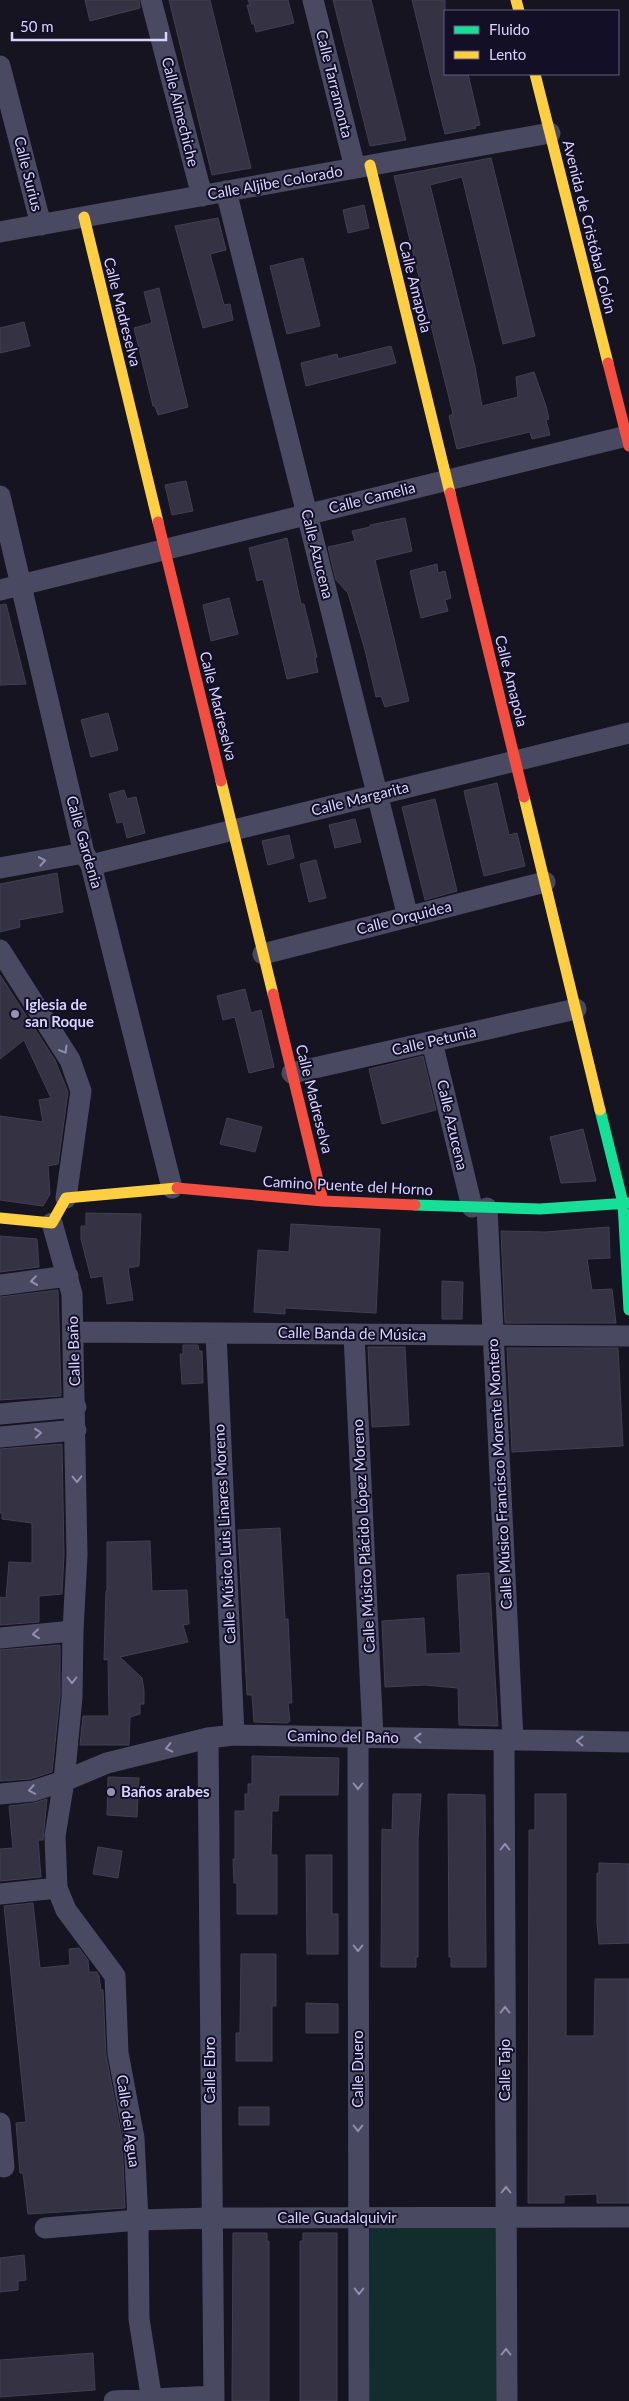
<svg xmlns="http://www.w3.org/2000/svg" width="629" height="2401" font-family="Lato,sans-serif">
	<style>
		.green { fill: #132c2d }
		.building { fill: #343243; stroke: #433f54 }
		.lines { fill: none; stroke-linecap: round; stroke-linejoin: round }
		.street { stroke: #4a4962; stroke-width: 21 }
		.fast { stroke: #16e098; stroke-width: 11 }
		.slow { stroke: #ffcf43; stroke-width: 11 }
		.jam { stroke: #f24e42; stroke-width: 11 }
		.oneway { stroke: #928eb0 }
		.poi-dot { fill: #9591b1; stroke: #130f26; stroke-width: 2 }
		.labels { text-anchor: middle; stroke-width: 4; stroke-linejoin: round; paint-order: stroke }
		.street-label { font-size: 15px; fill: #d9d4ff; stroke: #130f26 }
		.poi-label { font-size: 15px; font-weight: bold; fill: #d9d4ff; stroke: #130f26; text-anchor: start }
	</style>
	<rect width="100%" height="100%" fill="#161421"/>
	<path class="green" d="M498 2226 497 2401H370V2228Z"/>
	<path class="building" d="M85 0H139L140 8 90 21Z
		M169 0H210L251 168 212 175Z
		M248 0H288L294 23 256 32 254 24H252L247 5H250Z
		M333 0H371L406 140 370 146Z
		M412 0H445V74H468L480 125 475 126 476 128 445 134Z
		M491 158 535 336 503 344 462 177 430 185 475 367 482 406 518 397 516 377 534 372 546 406 549 419 546 420 550 435 532 439 530 432 457 449 449 416 453 414 394 176Z
		M364 205 369 228 348 233 343 210Z
		M218 218 226 250 210 254 224 305 230 304 233 320 203 328 175 226Z
		M303 258 320 326 287 334 270 266Z
		M159 288 188 407 158 415 155 406H153L134 328 152 323 144 292Z
		M24 322 30 346 0 353V328Z
		M391 346 396 363 306 386 301 363 337 354 338 359Z
		M186 481 193 511 172 515 165 485Z
		M405 518 412 551 375 560 409 701 385 707 381 696 376 697 365 650 348 593 336 580 328 547 355 541 352 531 370 527V525Z
		M287 538 301 604H304L317 657 315 658 318 672 287 679 263 579 257 581 249 548Z
		M437 564 438 573 445 571 451 598 445 600 448 611 421 618 410 571Z
		M229 598 238 634 211 641 203 605Z
		M6 604 26 684 0 685V605Z
		M108 713 118 750 91 757 81 720Z
		M497 783 509 835 517 833 525 866 484 876 464 791Z
		M124 790 127 799 136 797 145 833 127 838 123 822 117 823 109 794Z
		M435 799 457 891 425 900 402 807Z
		M355 819 361 842 335 848 329 825Z
		M289 835 294 858 268 865 262 841Z
		M316 860 326 898 309 902 300 864Z
		M57 873 63 912 19 920 20 927 0 932V884Z
		M0 975 55 1060 68 1092 58 1164 48 1166 50 1194 43 1206 0 1200V1116L43 1122 39 1100 51 1098 24 1040 0 1059Z
		M245 989 251 1013 261 1010 274 1067 249 1073 235 1017 223 1020 217 996Z
		M423 1056 436 1110 382 1124 369 1069Z
		M227 1118 262 1127 255 1152 220 1144Z
		M583 1129 596 1181 561 1183 550 1137Z
		M86 1213 141 1214 139 1266 128 1268 133 1300 107 1304 103 1276 91 1278 81 1239V1226H86Z
		M291 1224 380 1229 376 1313 285 1308V1314L254 1312 258 1250 289 1252Z
		M609 1227 610 1258 587 1259 592 1290 612 1289 616 1323H505L501 1231 546 1232Z
		M0 1236 37 1239 39 1267 0 1272Z
		M442 1281 463 1282 462 1319H442Z
		M58 1290 61 1396 0 1400V1297Z
		M183 1345H198L199 1351H202L203 1383 182 1384 180 1354H183Z
		M368 1347H405L409 1425 372 1427Z
		M507 1348H618L623 1446 512 1452Z
		M62 1444 64 1555 62 1594 39 1596V1622L0 1625V1597L6 1598 9 1562 32 1563V1523L2 1519V1513H0V1449Z
		M280 1528 285 1619H288L292 1703H288L290 1721 287 1723 254 1722 252 1695H247L238 1530Z
		M150 1541 152 1591 187 1590 189 1624 183 1625 188 1642 120 1657 142 1678 144 1690V1704H140V1714L130 1717 129 1745H80L83 1716H109L108 1659 104 1660 106 1591H107V1542Z
		M489 1573 498 1726 459 1725 458 1688 425 1685 385 1687 382 1621 424 1618 426 1654 461 1653 457 1575Z
		M60 1645V1696L52 1772 30 1779 0 1781V1650Z
		M252 1756 339 1758 338 1795H279L278 1811H272L271 1855H277V1914H237V1883H234L233 1859H235V1811H245V1794H248V1784H252Z
		M108 1777 139 1778 137 1817 107 1815Z
		M393 1794H421L418 1839V1957H416V1967H381L382 1829 392 1830Z
		M448 1794 485 1795 486 1967H451V1957H449Z
		M535 1794H566V2036H594L595 1979H629V2203H597V2194L564 2195V2203H528L529 1830H535Z
		M47 1799 43 1840H38L41 1877 0 1881V1849L13 1848 9 1806 34 1803Z
		M98 1847 122 1851 118 1878 93 1874Z
		M306 1855H332V1914H338V1954H307Z
		M599 1863 629 1864V1943L599 1944 597 1923V1873H599Z
		M33 1903 40 1968 70 1965 69 1949 79 1948 88 1960 89 1972H97L99 1976 101 1990H103L106 2055 122 2139 125 2208 28 2214 23 2173H20L16 2123 26 2122 4 1906Z
		M241 1954H276V2006H272V2061H236V2033H240Z
		M306 2003 338 2004V2033H306Z
		M239 2107H269V2125H239Z
		M233 2233H267V2241H269V2401H232Z
		M303 2233H337V2401H300V2241H303Z
		M24 2255 26 2280 18 2281V2290L0 2292V2258Z
		M93 2353 95 2390 0 2397V2360Z"/>
	<g class="lines">
		<path class="street" d="M151 0 202 196
			M313 0 355 168
			M0 66 41 225
			M226 191 408 917
			M0 232 550 133
			M0 496 84 853 91 865 172 1188
			M0 590 627 436
			M91 865 629 733
			M0 868 84 853
			M0 950 70 1060 81 1091 66 1198
			M263 954 545 882
			M432 1042 472 1207
			M292 1073 576 1009
			M487 1208 513 1740
			M52 1223 72 1294 77 1555 73 1631 72 1697 64 1781 55 1836 57 1888 66 1910 115 1976 118 2053 134 2138 138 2220 139 2319 152 2401
			M0 1285 68 1276
			M74 1332 629 1336
			M216 1333 234 1735
			M354 1334 373 1737
			M0 1414 76 1407
			M0 1437 76 1430
			M0 1638 73 1631
			M358 1737 359 2401
			M208 1738 214 2401
			M504 1740 507 2401
			M0 1794 33 1791 64 1781 107 1763 208 1738 234 1735 629 1742
			M0 1894 57 1888
			M0 2123 4 2167
			M45 2228 138 2220 211 2218 629 2217
			M114 2401 214 2396"/>
		<path class="fast" d="M600 1110 623 1203 629 1310
			M415 1205 540 1209 629 1203"/>
		<path class="slow" d="M516 0 519 11
			M535 74 608 363
			M370 165 450 493
			M84 217 158 522
			M221 781 273 994
			M524 797 600 1110
			M0 1218 52 1223 66 1198 177 1188"/>
		<path class="jam" d="M608 363 629 446
			M450 493 524 797
			M158 522 221 781
			M273 994 323 1201
			M177 1188 323 1201 415 1205"/>
	</g>
	<defs><path id="oneway-chevron" d="M-2-3.5L2.5 0L-2 3.5" fill="none" stroke-width="1.6" stroke-linecap="round" stroke-linejoin="round" transform="scale(1.25)"/></defs>
	<g class="oneway">
		<use href="#oneway-chevron" transform="translate(42 861) rotate(-10)"/>
		<use href="#oneway-chevron" transform="translate(64 1050) rotate(59)"/>
		<use href="#oneway-chevron" transform="translate(34 1281) rotate(172)"/>
		<use href="#oneway-chevron" transform="translate(38 1433) rotate(-5)"/>
		<use href="#oneway-chevron" transform="translate(77 1479) rotate(89)"/>
		<use href="#oneway-chevron" transform="translate(36 1634) rotate(174)"/>
		<use href="#oneway-chevron" transform="translate(72 1680) rotate(90)"/>
		<use href="#oneway-chevron" transform="translate(418 1738) rotate(-179)"/>
		<use href="#oneway-chevron" transform="translate(580 1741) rotate(-179)"/>
		<use href="#oneway-chevron" transform="translate(169 1748) rotate(167)"/>
		<use href="#oneway-chevron" transform="translate(358 1786) rotate(90)"/>
		<use href="#oneway-chevron" transform="translate(32 1790) rotate(169)"/>
		<use href="#oneway-chevron" transform="translate(505 1847) rotate(-90)"/>
		<use href="#oneway-chevron" transform="translate(358 1948) rotate(90)"/>
		<use href="#oneway-chevron" transform="translate(505 2010) rotate(-90)"/>
		<use href="#oneway-chevron" transform="translate(358 2128) rotate(90)"/>
		<use href="#oneway-chevron" transform="translate(506 2190) rotate(-90)"/>
		<use href="#oneway-chevron" transform="translate(359 2291) rotate(90)"/>
		<use href="#oneway-chevron" transform="translate(506 2352) rotate(-90)"/>
	</g>
	<g class="poi-dot">
		<circle cx="15" cy="1014" r="5"/>
		<circle cx="111" cy="1792" r="5"/>
	</g>
	<g class="labels">
		<g class="street-label">
			<text transform="translate(334 84) rotate(76)" y="5">Calle Tarramonta</text>
			<text transform="translate(180 112) rotate(76)" y="5">Calle Almechiche</text>
			<text transform="translate(28 174) rotate(76)" y="5">Calle Surius</text>
			<text transform="translate(275 183) rotate(-10)" y="5">Calle Aljibe Colorado</text>
			<text transform="translate(589 227) rotate(76)" y="5">Avenida de Cristóbal Colón</text>
			<text transform="translate(415 287) rotate(76)" y="5">Calle Amapola</text>
			<text transform="translate(122 312) rotate(76)" y="5">Calle Madreselva</text>
			<text transform="translate(372 498) rotate(-14)" y="5">Calle Camelia</text>
			<text transform="translate(317 554) rotate(76)" y="5">Calle Azucena</text>
			<text transform="translate(511 681) rotate(76)" y="5">Calle Amapola</text>
			<text transform="translate(218 706) rotate(76)" y="5">Calle Madreselva</text>
			<text transform="translate(360 799) rotate(-14)" y="5">Calle Margarita</text>
			<text transform="translate(84 842) rotate(74)" y="5">Calle Gardenia</text>
			<text transform="translate(404 918) rotate(-14)" y="5">Calle Orquidea</text>
			<text transform="translate(434 1041) rotate(-13)" y="5">Calle Petunia</text>
			<text transform="translate(314 1099) rotate(76)" y="5">Calle Madreselva</text>
			<text transform="translate(452 1125) rotate(77)" y="5">Calle Azucena</text>
			<text transform="translate(348 1186) rotate(3)" y="5">Camino Puente del Horno</text>
			<text transform="translate(352 1334) rotate(1)" y="5">Calle Banda de Música</text>
			<text transform="translate(74 1351) rotate(-92)" y="5">Calle Baño</text>
			<text transform="translate(500 1474) rotate(-93)" y="5">Calle Músico Francisco Morente Montero</text>
			<text transform="translate(225 1534) rotate(-93)" y="5">Calle Músico Luis Linares Moreno</text>
			<text transform="translate(364 1536) rotate(-93)" y="5">Calle Músico Plácido López Moreno</text>
			<text transform="translate(343 1737) rotate(1)" y="5">Camino del Baño</text>
			<text transform="translate(358 2069) rotate(-90)" y="5">Calle Duero</text>
			<text transform="translate(210 2070) rotate(-90)" y="5">Calle Ebro</text>
			<text transform="translate(505 2070) rotate(-90)" y="5">Calle Tajo</text>
			<text transform="translate(128 2121) rotate(82)" y="5">Calle del Agua</text>
			<text x="337" y="2223">Calle Guadalquivir</text>
		</g>
		<g class="poi-label">
			<text x="25" y="1010">Iglesia de<tspan x="25" dy="17">san Roque</tspan></text>
			<text x="121" y="1797">Baños arabes</text>
		</g>
	</g>
	<rect x="444" y="10" width="175" height="65" fill="#130f26" stroke="#625e7d"/>
	<rect x="454" y="26" width="25" height="8" fill="#16e098" stroke="#625e7d"/>
	<text x="489" y="35" font-size="15" fill="#d9d4ff">Fluido</text>
	<rect x="454" y="51" width="25" height="8" fill="#ffcf43" stroke="#625e7d"/>
	<text x="489" y="60" font-size="15" fill="#d9d4ff">Lento</text>
	<path d="M12 32v8h154v-8" fill="none" stroke="#d9d4ff" stroke-width="2.5"/>
	<text x="20" y="32" font-size="15" fill="#d9d4ff" stroke="#130f26" stroke-width="4" paint-order="stroke">50 m</text>
</svg>
